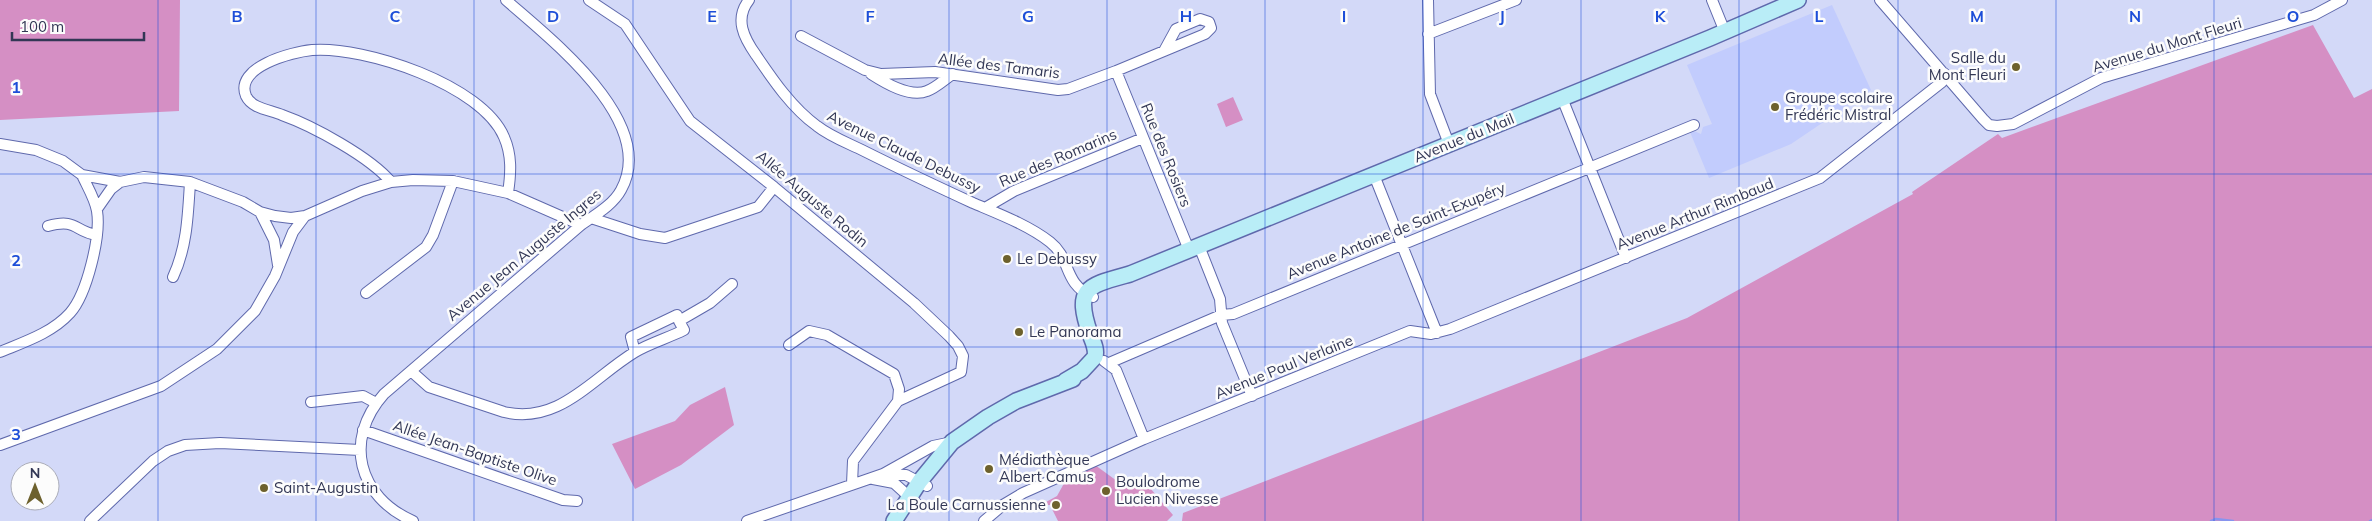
<svg xmlns="http://www.w3.org/2000/svg" width="2372" height="521" font-family="Mulish,sans-serif">
	<style>
		.built { fill: #c2ccfd }
		.green { fill: #d58fc4 }
		.lines { fill: none; stroke-linecap: round; stroke-linejoin: round }
		.stream { stroke: #8794ee; stroke-width: 2.5 }
		.minor-casing { stroke: #5f69ac; stroke-width: 12 }
		.secondary-casing { stroke: #5f69ac; stroke-width: 18 }
		.minor { stroke: #fff; stroke-width: 10 }
		.secondary { stroke: #b9edf7; stroke-width: 15 }
		.grid { fill: none; stroke: #1d4ed8; stroke-width: 1; stroke-opacity: 0.55 }
		.poi-dot { fill: #6d612d; stroke: #fcfcfc; stroke-width: 2 }
		.labels { text-anchor: middle; stroke-width: 5; stroke-linejoin: round; paint-order: stroke }
		.street-label { font-size: 15px; fill: #323755; stroke: #fcfcfc }
		.poi-label { font-size: 15px; fill: #323755; stroke: #fcfcfc; text-anchor: start }
		.grid-label { font-size: 16px; text-anchor: middle; font-weight: bold; fill: #1d4ed8; stroke: #fcfcfc; stroke-width: 5; stroke-linejoin: round; paint-order: stroke }
	</style>
	<rect width="100%" height="100%" fill="#d3d9f8"/>
	<path class="built" d="M1832 5 1871 90 1791 144 1709 178 1690 132 1694 131 1701 134 1703 127 1712 124 1687 65Z"/>
	<path class="green" d="M0 0H180L179 111 0 120Z
		M2313 25 2354 98 2372 89V521H1182L1183 513 1687 318 1913 194 1912 192 1998 134 2002 138Z
		M1233 97 1243 120 1226 127 1217 104Z
		M725 387 734 425 681 465 635 489 612 444 675 421 690 405Z
		M1095 465 1117 481 1145 482 1173 515 1167 521H1058L1050 505H1048L1046 502 1057 496 1067 478Z"/>
	<g class="lines">
		<path class="stream" d="M2211 521 2216 519 2233 521
			M2370 521 2372 520"/>
		<g class="minor-casing">
			<path id="minor" d="M589 0 625 24 690 121 774 187 914 303 949 336 958 346 963 356 961 372 898 401
				M749 0C734 19 744 38 756 55 773 80 792 108 817 126 831 137 848 143 864 151 900 169 936 186 973 203 999 214 1028 225 1050 242 1072 259 1062 283 1093 297
				M1428 0 1430 94 1449 144
				M1712 0 1725 32
				M1880 0 1983 119 1989 125 1997 126 2013 124 2101 78 2314 15 2342 0
				M1428 34 1516 0
				M801 36 865 70 881 74 935 72 1058 90 1068 89 1116 71 1205 34 1211 28 1209 22 1200 19 1176 29 1164 51
				M1116 71 1189 250
				M871 74C885 83 910 98 927 91 936 88 945 79 953 74
				M1562 98 1626 258
				M0 144 36 150 63 161 82 175 120 182 144 177 190 182 243 202 260 212 275 216 291 218 305 216 362 191 391 182 413 180 453 181 508 193 581 225
				M1374 175 1437 333
				M391 182C370 157 313 126 282 115 271 110 252 109 246 96 234 67 292 52 312 50 365 46 482 85 504 137 512 155 511 173 508 193
				M985 208 1014 191 1143 138
				M97 209 111 189 120 182
				M260 212 274 240 278 265
				M591 218 640 234 665 238 758 207 774 187
				M48 226C78 218 74 232 97 235
				M1199 246 1220 299 1222 323 1252 396
				M173 277C187 247 188 215 190 182
				M366 293 426 247 433 235 453 181
				M789 345 809 331 827 335 894 374 899 389 898 401 853 461 852 484
				M0 352C24 342 52 333 70 313 87 294 101 236 97 211 95 199 87 186 82 175
				M635 352 631 337 677 315 679 321
				M1109 363 1221 315 1233 314 1694 125
				M411 371 429 387 504 412C559 425 592 378 635 352 650 343 668 338 684 330L679 321 710 303 732 284
				M311 402 363 396 376 403
				M363 430 563 500 577 501
				M1144 439 1410 331 1431 334 1450 329 1820 178 1942 82 1944 73
				M0 445 161 386 217 349 255 311 275 276 293 232 305 216
				M884 474 906 475 927 486
				M873 479 894 483 916 503
				M90 521 153 461 168 451 185 445 220 443 360 450
				M413 521C358 497 343 440 384 394L581 225C595 215 613 205 621 190 659 122 549 38 506 0
				M747 521 883 474 933 446 952 442
				M984 521 1003 505 1023 493 1144 439 1116 370 1104 361"/>
		</g>
		<g class="secondary-casing">
			<path id="secondary" d="M1065 381 1082 371 1095 357C1097 349 1093 342 1090 334 1074 287 1087 286 1130 274L1710 38 1798 0
				M894 521 920 481 952 442 988 417 1016 401 1073 379"/>
		</g>
		<use href="#minor" class="minor"/>
		<use href="#secondary" class="secondary"/>
	</g>
	<path class="grid" d="M158 0V521M316 0V521M474 0V521M633 0V521M791 0V521M949 0V521M1107 0V521M1265 0V521M1423 0V521M1581 0V521M1739 0V521M1898 0V521M2056 0V521M2214 0V521M0 174H2372M0 347H2372"/>
	<g class="poi-dot">
		<circle cx="2016" cy="67" r="5"/>
		<circle cx="1775" cy="107" r="5"/>
		<circle cx="1007" cy="259" r="5"/>
		<circle cx="1019" cy="332" r="5"/>
		<circle cx="989" cy="469" r="5"/>
		<circle cx="264" cy="488" r="5"/>
		<circle cx="1106" cy="491" r="5"/>
		<circle cx="1056" cy="505" r="5"/>
	</g>
	<g class="labels">
		<g class="street-label">
			<text transform="translate(2167 45) rotate(-17)" y="5">Avenue du Mont Fleuri</text>
			<text transform="translate(999 66) rotate(7)" y="5">Allée des Tamaris</text>
			<text transform="translate(1464 138) rotate(-22)" y="5">Avenue du Mail</text>
			<text transform="translate(904 152) rotate(26)" y="5">Avenue Claude Debussy</text>
			<text transform="translate(1166 155) rotate(68)" y="5">Rue des Rosiers</text>
			<text transform="translate(1058 158) rotate(-23)" y="5">Rue des Romarins</text>
			<text transform="translate(812 199) rotate(40)" y="5">Allée Auguste Rodin</text>
			<text transform="translate(1695 214) rotate(-22)" y="5">Avenue Arthur Rimbaud</text>
			<text transform="translate(1396 231) rotate(-22)" y="5">Avenue Antoine de Saint-Exupéry</text>
			<text transform="translate(524 255) rotate(-40)" y="5">Avenue Jean Auguste Ingres</text>
			<text transform="translate(1284 367) rotate(-22)" y="5">Avenue Paul Verlaine</text>
			<text transform="translate(475 453) rotate(19)" y="5">Allée Jean-Baptiste Olive</text>
		</g>
		<g class="poi-label">
			<text x="2006" y="63" text-anchor="end">Salle du<tspan x="2006" dy="17">Mont Fleuri</tspan></text>
			<text x="1785" y="103">Groupe scolaire<tspan x="1785" dy="17">Frédéric Mistral</tspan></text>
			<text x="1017" y="264">Le Debussy</text>
			<text x="1029" y="337">Le Panorama</text>
			<text x="999" y="465">Médiathèque<tspan x="999" dy="17">Albert Camus</tspan></text>
			<text x="1116" y="487">Boulodrome<tspan x="1116" dy="17">Lucien Nivesse</tspan></text>
			<text x="274" y="493">Saint-Augustin</text>
			<text x="1046" y="510" text-anchor="end">La Boule Carnussienne</text>
		</g>
	</g>
	<g class="grid-label">
		<text x="237" y="22">B</text>
		<text x="395" y="22">C</text>
		<text x="553" y="22">D</text>
		<text x="712" y="22">E</text>
		<text x="870" y="22">F</text>
		<text x="1028" y="22">G</text>
		<text x="1186" y="22">H</text>
		<text x="1344" y="22">I</text>
		<text x="1502" y="22">J</text>
		<text x="1660" y="22">K</text>
		<text x="1819" y="22">L</text>
		<text x="1977" y="22">M</text>
		<text x="2135" y="22">N</text>
		<text x="2293" y="22">O</text>
		<text x="16" y="93">1</text>
		<text x="16" y="266">2</text>
		<text x="16" y="440">3</text>
	</g>
	<g transform="translate(35 486)"><circle r="24" fill="#fcfcfc" stroke="#abadb9"/>
	<path d="M0-4L9 19L0 12L-9 19Z" fill="#6d612d"/>
	<text y="-8" font-size="14" font-weight="bold" text-anchor="middle" fill="#323755">N</text>
	</g>
	<path d="M12 32v8h132v-8" fill="none" stroke="#323755" stroke-width="2.5"/>
	<text x="20" y="32" font-size="15" fill="#323755" stroke="#fcfcfc" stroke-width="4" paint-order="stroke">100 m</text>
</svg>
